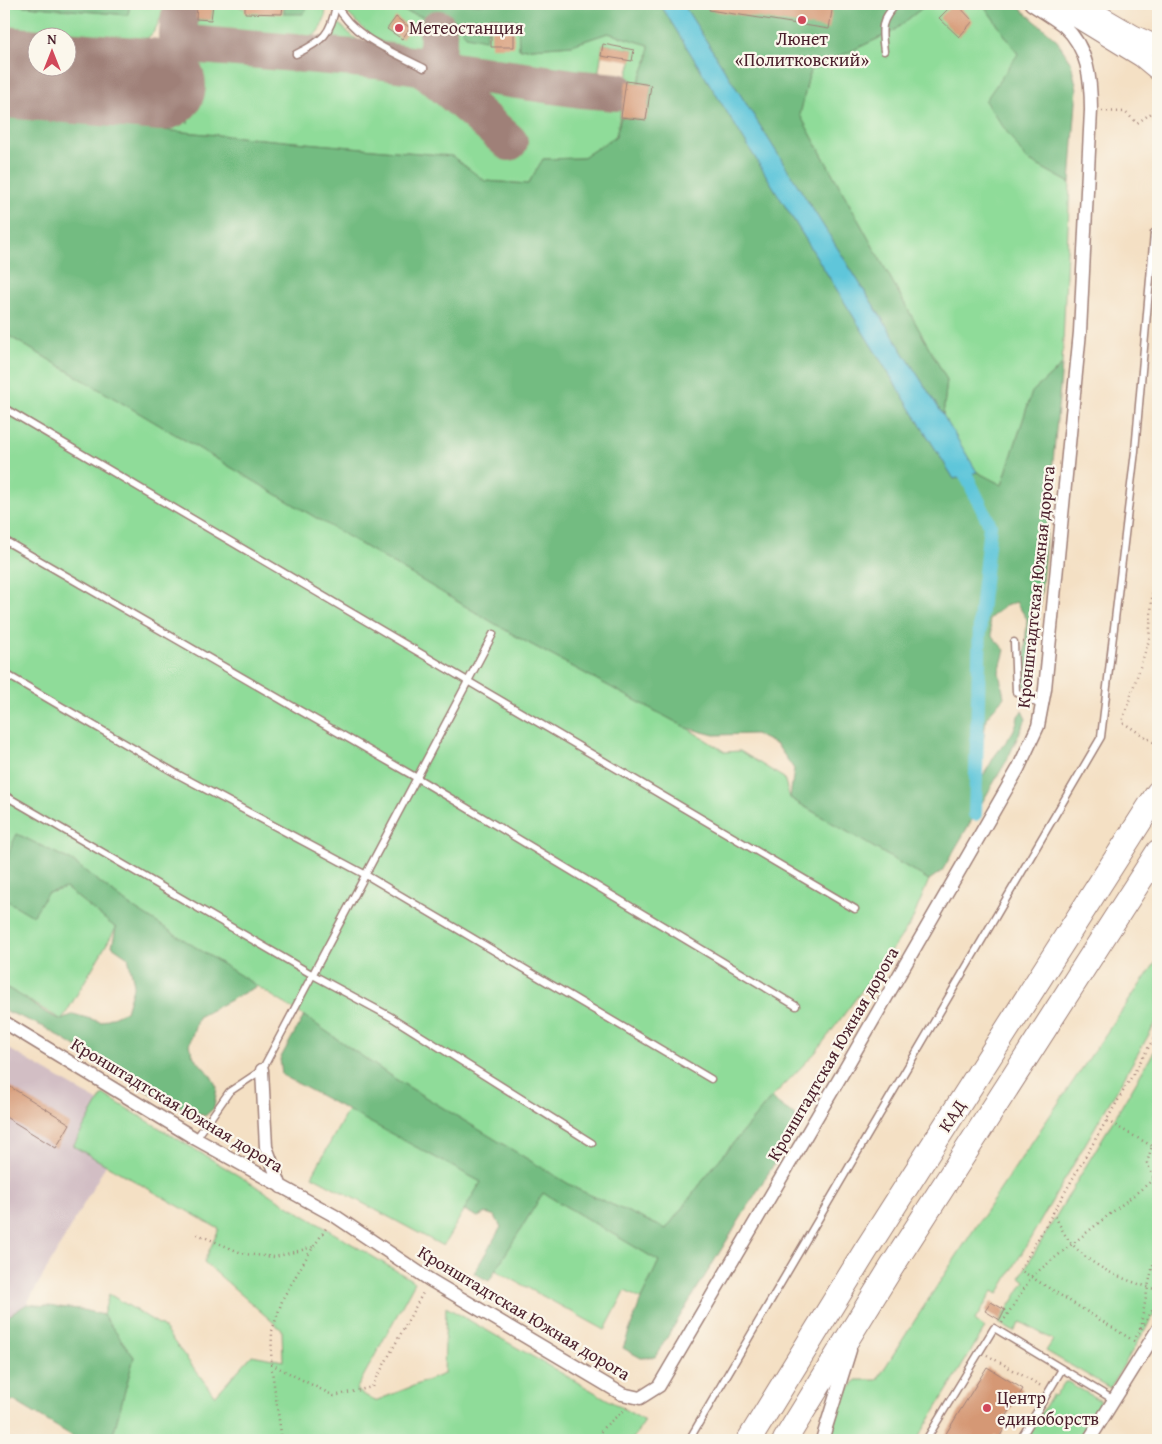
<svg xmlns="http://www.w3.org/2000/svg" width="1162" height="1444" font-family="'Gentium Book Plus',serif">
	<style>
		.industrial { fill: #d2bec4 }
		.green { fill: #8fdc99; stroke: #6c7e62 }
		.forest { fill: #73bc81; stroke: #5e6e56 }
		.water { fill: #5ec6da; stroke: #547282 }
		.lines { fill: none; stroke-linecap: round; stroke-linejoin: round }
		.canal { stroke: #5ec6da; stroke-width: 14 }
		.taxiway { stroke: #9f8078; stroke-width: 38 }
		.runway { stroke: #9f8078; stroke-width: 92 }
		.building { fill: #d59875 }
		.lane-casing { stroke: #9f8078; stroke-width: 9 }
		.street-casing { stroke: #9f8078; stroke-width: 15 }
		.secondary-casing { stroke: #9f8078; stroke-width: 21 }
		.highway-casing { stroke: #9f8078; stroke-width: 26 }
		.path { stroke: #9f8078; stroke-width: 2.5; stroke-dasharray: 1 4; stroke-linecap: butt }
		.lane { stroke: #fff; stroke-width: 6 }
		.street { stroke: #fff; stroke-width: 12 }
		.secondary { stroke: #fff; stroke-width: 19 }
		.highway { stroke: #fff; stroke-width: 24 }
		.poi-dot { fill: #d1495b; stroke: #fbf7ec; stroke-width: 2 }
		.labels { text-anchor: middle; stroke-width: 4.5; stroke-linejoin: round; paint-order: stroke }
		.poi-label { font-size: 18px; fill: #4a1f2b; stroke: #fbf7ec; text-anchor: start }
		.street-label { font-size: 18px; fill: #4a1f2b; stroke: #fbf7ec }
	</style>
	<rect width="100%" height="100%" fill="#fbf7ec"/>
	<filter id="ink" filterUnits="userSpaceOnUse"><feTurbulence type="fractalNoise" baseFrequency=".02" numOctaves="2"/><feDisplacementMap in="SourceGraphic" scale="10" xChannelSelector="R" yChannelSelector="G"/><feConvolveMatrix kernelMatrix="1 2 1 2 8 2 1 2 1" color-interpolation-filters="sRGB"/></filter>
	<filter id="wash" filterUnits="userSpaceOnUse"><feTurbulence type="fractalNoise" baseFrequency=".0096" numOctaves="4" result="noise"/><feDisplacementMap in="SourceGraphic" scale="20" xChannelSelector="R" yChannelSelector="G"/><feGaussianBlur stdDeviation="1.12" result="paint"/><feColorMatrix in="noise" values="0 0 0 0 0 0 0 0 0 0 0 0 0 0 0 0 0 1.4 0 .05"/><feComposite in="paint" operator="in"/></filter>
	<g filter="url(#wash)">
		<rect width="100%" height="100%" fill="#f4e0c4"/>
		<path class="industrial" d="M4 1046 131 1121 4 1344Z"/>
		<path class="green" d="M4 4 128 15 130 4H165C163 12 157 29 151 35 134 51 89 42 68 40V38H37L4 35Z
			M213 4H238L240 7 263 13V4H284V14L309 7 310 4H326C327 24 316 39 297 46L211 38 204 36 196 29V19L211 20Z
			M342 4H379L421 16 459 25 484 40 489 17 518 20 519 49 572 45 608 33 649 45 648 59 638 83 626 81 634 50 603 44 598 76 594 80 581 85 439 66 422 61 402 53 371 36 344 10Z
			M927 4H983L1018 54 1026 159 1070 183 1062 365 1032 392 1002 485 977 472 943 415 947 380 800 115 810 70 892 32Z
			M338 22C351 37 367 47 384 56L319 48C329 41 333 34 338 22Z
			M194 51 308 59 383 68 443 78 623 100 616 136 582 158 543 159 528 184 485 181 451 156 4 116V105L188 121V124Z
			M4 333 519 638 687 728 725 752 740 751 784 778 790 798 929 880 911 923 875 973 815 1053 771 1098 714 1166 666 1229 577 1189 392 1077 304 1016 129 905 72 861 17 834 4 874Z
			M66 888 116 928 62 1020 4 986V899L32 915 47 893Z
			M1158 959V1019L998 1294 993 1291 975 1320 985 1328 917 1440H829L842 1399 856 1380H877C967 1237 1061 1097 1158 959Z
			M1158 1045V1308L1110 1388 1046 1351 1053 1340 1021 1322 1014 1332 999 1323 1025 1281 1020 1277Z
			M103 1094 415 1282 356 1390 375 1401 444 1374 446 1307 645 1421 632 1440H109L114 1431 134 1357 103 1315 109 1294 162 1326 215 1396 252 1355 283 1361 282 1330 204 1262 219 1229 73 1146Z
			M348 1110 481 1182 443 1246 312 1176Z
			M543 1193 659 1261 641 1299 625 1291 605 1330 495 1270Z
			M1065 1382H1068L1101 1401 1078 1440H1025L1052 1395 1055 1396Z"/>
		<path class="forest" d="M4 4H130L128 15Z
			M284 4H310L303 14H284Z
			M379 4H660L954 479 977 472 1002 485 1032 392 1062 365 1032 690 1023 686 1027 619 1016 602 1003 607 989 619 992 636 1005 650 999 672 1004 697 986 718 982 753 981 778C986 772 990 764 994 757 1003 744 1017 732 1018 716L1022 711 1026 719 1007 760 942 871 929 880 790 798 794 769 777 745 755 734 714 735 687 728 519 638 4 333V116L452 156 485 181 528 184 543 159 582 158 616 136 621 117 646 120 651 85 638 83 648 59 649 45 608 33 572 45 519 49 518 20 490 17 485 40 466 36 459 25 421 16Z
			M683 4H927L892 32 810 70 800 115 947 380 943 415Z
			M983 4H1015L1056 39 1071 63 1077 89 1070 183 1026 159 985 101 1018 54Z
			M17 834 72 861 129 905 257 986 198 1017 189 1045 194 1057 211 1076 217 1087 214 1108 205 1116 156 1097 44 1027 4 1010V987C25 995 40 1013 62 1020L73 1014 101 1022 126 1011 134 984 128 957 112 946 116 928 66 888 47 893 33 916 4 899C4 875 5 856 17 834Z
			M304 1016 392 1077 577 1189 666 1229 714 1166 771 1098 794 1115 798 1125 655 1357 641 1358 623 1348 641 1299 659 1261 543 1193 489 1281 474 1273 501 1227 495 1216 486 1213 478 1217 464 1210 481 1182 282 1075 280 1059Z
			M27 1304 79 1309 103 1315 134 1357 114 1431 109 1440H79L14 1401 4 1402V1319Z"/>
		<path class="water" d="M660 4H683L943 415 977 472 954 479Z"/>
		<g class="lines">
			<path class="canal" d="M957 459 966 475 990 525 980 621 975 814"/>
			<path class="taxiway" d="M438 29C439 49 439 54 424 68L509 142
				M177 43 376 60 581 89 617 92
				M160 85 170 74 177 43 181 4"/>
			<path class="runway" d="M4 72 160 85"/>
		</g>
		<g id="blocks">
			<path class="building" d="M197 4H213L211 20 196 19Z
				M245 4H283L282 14 245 13Z
				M710 4H833L829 29 709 10Z
				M953 4H957L973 21 959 37 939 18Z
				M396 17 410 28 402 39 387 29Z
				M491 22H514V47H491Z
				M603 44 634 50 632 61 601 56Z
				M626 81 651 85 646 120 621 117Z
				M4 1083 70 1124 56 1148 4 1116Z
				M991 1302 1005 1310 1000 1320 985 1311Z
				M987 1367 1023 1389 1000 1427 1004 1429 999 1438 995 1436 992 1440H942Z"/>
		</g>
	</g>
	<g filter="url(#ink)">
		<use href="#blocks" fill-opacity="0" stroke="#9f8078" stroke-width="1"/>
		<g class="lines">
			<g class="lane-casing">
				<path id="lane" d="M336 4C352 37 393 52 424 68
					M884 51C881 29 880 20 897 4
					M296 54C323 41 331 34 336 5
					M4 408 855 909
					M4 540 417 778 796 1006
					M1014 642 1016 692 1042 706
					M4 673 177 774 366 875 711 1079
					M4 795 313 975 391 1017 592 1143
					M196 1139 229 1092 262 1070 493 634
					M689 1440 1101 737 1135 451 1154 233
					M926 1440 994 1328 1114 1400
					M1020 1440 1062 1369"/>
			</g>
			<g class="street-casing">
				<path id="street" d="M4 1022 196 1139 335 1216 430 1280 622 1394 640 1398 659 1386 845 1069 1018 769 1038 726 1045 689 1080 332 1091 110C1091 79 1088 48 1064 26 1054 18 1042 11 1031 4
					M262 1070 266 1147 281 1187
					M822 1440 850 1350
					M1089 1440 1158 1329"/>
			</g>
			<g class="secondary-casing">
				<path id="secondary" d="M1057 4 1064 10 1141 57 1158 71
					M1081 4 1134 35 1158 46"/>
			</g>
			<g class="highway-casing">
				<path id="highway" d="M749 1440 866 1250 1158 793
					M785 1440 891 1268 1158 852"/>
			</g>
			<path class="path" d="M1102 111 1125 112 1137 123 1153 112 1158 121
				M1158 518 1149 640 1122 722 1158 745
				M1023 642H1037
				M1107 1121 1152 1146
				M1158 1141 1152 1146 1147 1163 1154 1179 1158 1183
				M1053 1212C1059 1223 1064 1236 1073 1245 1096 1270 1127 1281 1158 1290
				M197 1234 244 1254 275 1257 313 1247
				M1002 1323 1032 1276 1154 1179
				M1140 1329 1148 1287 1158 1244
				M1136 1337 1158 1301
				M1134 1341 1020 1270 1158 1031
				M987 1355 1041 1386
				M271 1364 334 1396 372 1387 424 1291
				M282 1440 271 1364 272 1331 283 1298 308 1255 327 1227
				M595 1440 604 1427 627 1408"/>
			<use href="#lane" class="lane"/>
			<use href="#street" class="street"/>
			<use href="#secondary" class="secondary"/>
			<use href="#highway" class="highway"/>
		</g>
	</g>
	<g class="poi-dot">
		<circle cx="802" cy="20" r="5"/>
		<circle cx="399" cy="28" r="5"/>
		<circle cx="987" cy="1408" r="5"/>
	</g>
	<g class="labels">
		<g class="poi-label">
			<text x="409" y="34">Метеостанция</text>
			<text x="802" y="45" text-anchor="middle">Люнет<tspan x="802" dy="21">«Политковский»</tspan></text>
			<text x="997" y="1404">Центр<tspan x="997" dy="21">единоборств</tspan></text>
		</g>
		<g class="street-label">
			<text transform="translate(1036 587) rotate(-84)" y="6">Кронштадтская Южная дорога</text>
			<text transform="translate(833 1054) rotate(-60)" y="6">Кронштадтская Южная дорога</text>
			<text transform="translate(177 1105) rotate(31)" y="6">Кронштадтская Южная дорога</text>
			<text transform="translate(952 1116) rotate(-57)" y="6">КАД</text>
			<text transform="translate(524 1313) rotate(31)" y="6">Кронштадтская Южная дорога</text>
		</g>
	</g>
	<rect width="1162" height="1444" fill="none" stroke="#fbf7ec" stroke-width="20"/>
	<g transform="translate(52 52)"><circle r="24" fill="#fbf7ec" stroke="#b4a19f"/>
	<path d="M0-4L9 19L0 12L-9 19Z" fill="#d1495b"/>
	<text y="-8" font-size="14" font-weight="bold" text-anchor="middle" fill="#4a1f2b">N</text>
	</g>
</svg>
